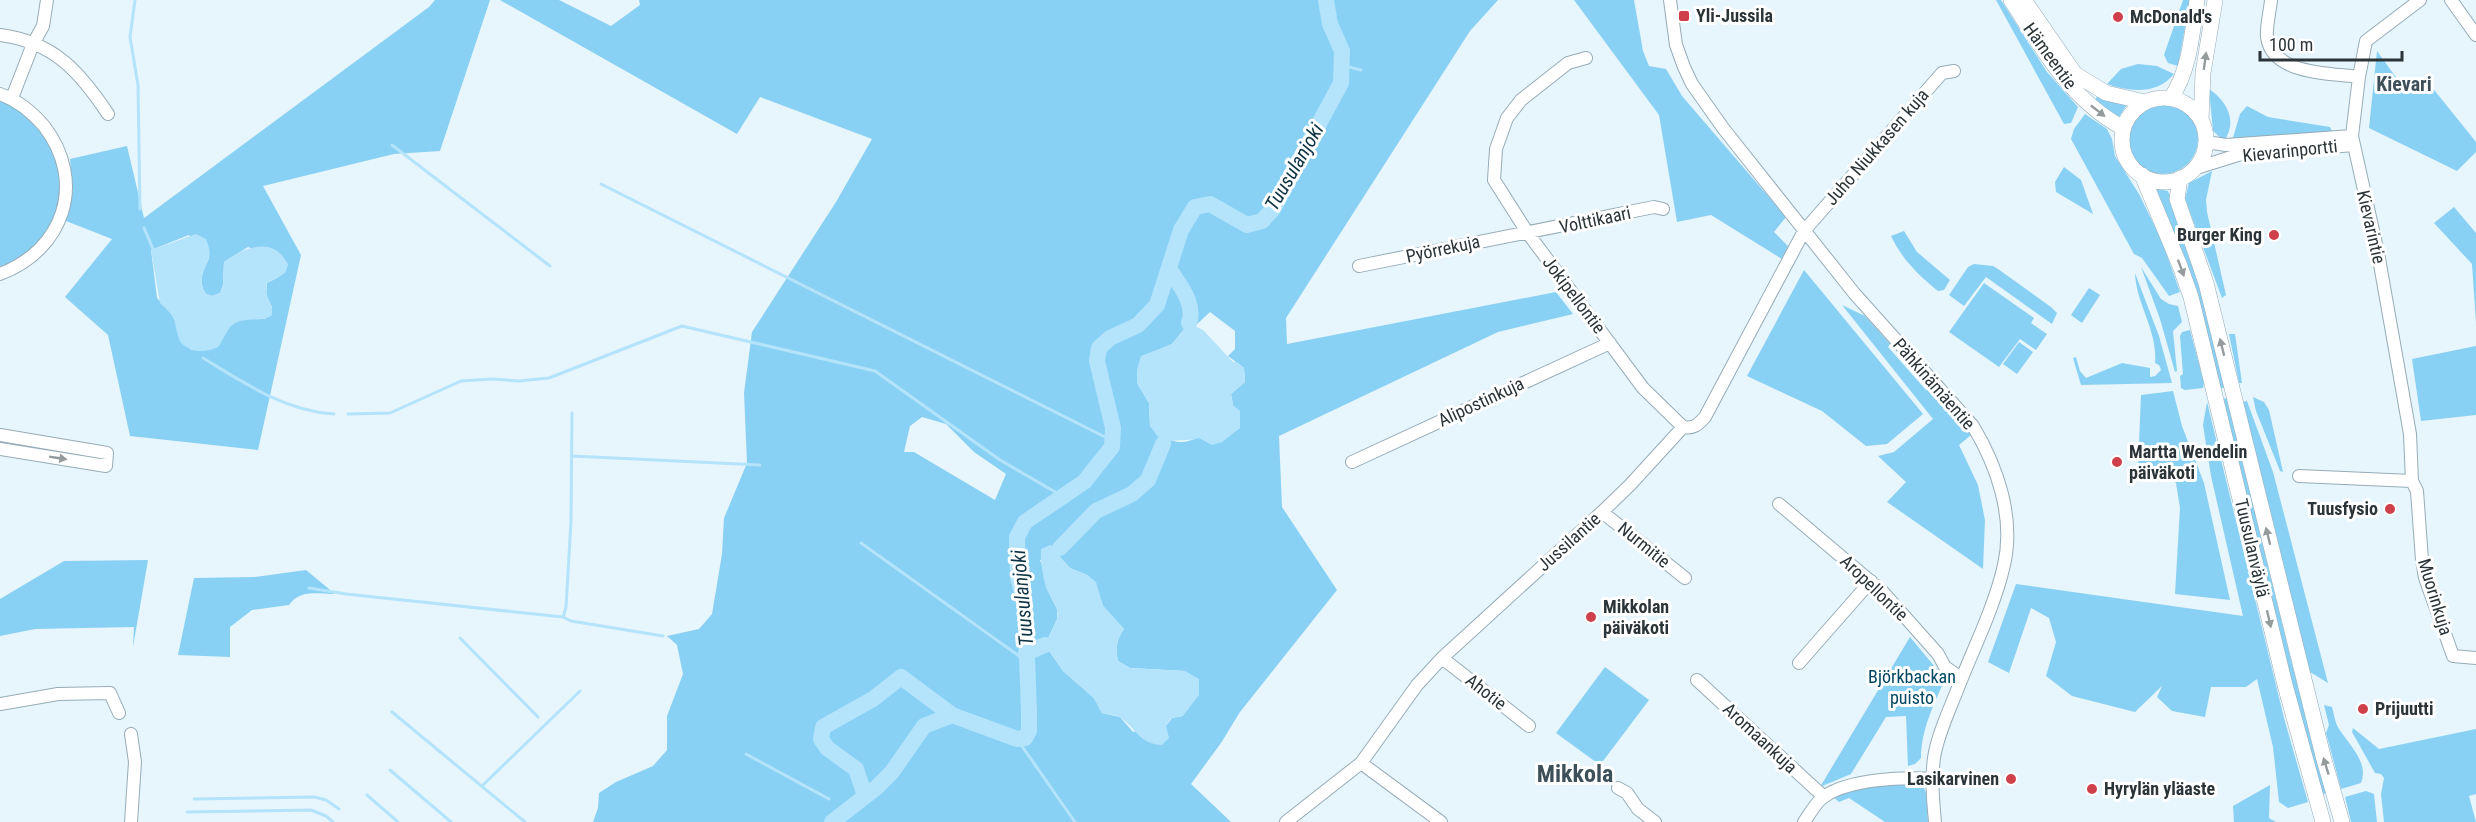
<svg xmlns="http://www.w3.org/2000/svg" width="2476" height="822" font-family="'Roboto Condensed',sans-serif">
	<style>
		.green { fill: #89d1f4; fill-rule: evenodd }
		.water { fill: #b4e3fc }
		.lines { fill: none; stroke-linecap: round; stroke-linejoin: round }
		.stream { stroke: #b4e3fc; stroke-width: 3 }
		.river { stroke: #b4e3fc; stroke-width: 16 }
		.minor-casing { stroke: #96acb8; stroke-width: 14 }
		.major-casing { stroke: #96acb8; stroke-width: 16 }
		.minor { stroke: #fff; stroke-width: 12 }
		.major { stroke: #fff; stroke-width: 15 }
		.oneway { fill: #959a9c }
		.poi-dot { fill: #d0404a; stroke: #fff; stroke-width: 2 }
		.labels { text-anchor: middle; stroke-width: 6; stroke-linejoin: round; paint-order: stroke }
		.poi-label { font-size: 18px; font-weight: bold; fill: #2b3439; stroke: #fff; text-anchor: start }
		.street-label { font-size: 18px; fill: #2b3439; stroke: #fff }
		.park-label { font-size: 18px; fill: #004762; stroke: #fff }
		.neighbourhood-label { font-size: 20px; font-weight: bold; fill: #3d505a; stroke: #fff }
		.water-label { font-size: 20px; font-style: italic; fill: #0f3445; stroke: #fff }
		.district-label { font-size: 24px; font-weight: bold; fill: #3d505a; stroke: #fff }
	</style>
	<rect width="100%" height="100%" fill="#e7f5fd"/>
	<path class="green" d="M435 0H490L440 151 394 154 263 186 301 255 258 450 130 436 108 335 65 297 112 239 66 221 73 190 70 159 127 146 144 218 429 7ZM189 235 209 259C202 270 198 283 206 294L212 296 220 293 223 285 224 262 248 247 287 262C289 274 276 278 267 283L266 296 272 307 265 319C257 319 248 318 241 320 214 329 233 354 191 350L172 313 157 298 151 250Z
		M500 0H559L611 26 640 5 639 0H1498L1470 31 1286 318 1287 344 1556 292 1573 314 1498 332 1279 436 1282 507 1337 590 1240 712 1221 743 1191 784 1231 822H593L598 808 599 793 616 782 653 766 667 750V716L683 674 677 645 667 636 699 629 712 614 722 554 724 518 747 463 744 393 752 332 836 202 872 139 760 97 737 134ZM1210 312 1235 331V349L1228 356 1244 368 1245 382 1231 394 1233 405C1216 421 1197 450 1170 440 1163 437 1156 431 1150 426L1149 403 1137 383 1158 350 1172 344 1189 323 1195 326ZM922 417 946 424 974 452 1006 474 995 500 914 452H904L910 426ZM1060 557 1070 568 1087 575 1095 582 1103 606 1124 629C1117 638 1115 649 1118 661L1130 668 1185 671 1183 716 1172 718 1166 726 1133 732 1120 717 1102 713 1094 698 1063 671 1045 645 1057 619V609L1046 587 1045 573 1040 560Z
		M1574 0H1634L1643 51 1649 66 1666 69 1682 96 1786 217 1774 232 1788 246 1782 259 1711 215 1677 222 1659 115Z
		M1996 0H2001L2047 72 2078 107 2071 123 2064 124Z
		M2183 0H2190L2178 66 2168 63 2164 55Z
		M2377 51 2408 94 2427 81 2476 142V152L2457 171 2369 128Z
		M2138 64 2157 66 2174 74C2157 95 2130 92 2107 84L2121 69Z
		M2209 89C2227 101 2238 121 2224 141L2213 131Z
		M0 94 38 118 64 162 54 231 0 274Z
		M2099 94 2128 103 2119 117 2094 101Z
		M2128 139a35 35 0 1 1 70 0a35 35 0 1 1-70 0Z
		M2247 106 2268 117 2330 127 2333 133 2232 141 2240 114Z
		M2085 114 2107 129 2112 139 2115 156 2139 194 2162 241 2180 292 2169 296 2142 258 2134 254 2071 139 2074 129Z
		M2064 167 2081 180 2093 214 2056 192 2055 182Z
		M2212 171 2206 200 2207 212 2226 295 2222 298 2185 199 2189 183Z
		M2153 188 2168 191 2192 260 2226 388H2220L2197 295Z
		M2454 207 2476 233V323L2472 264 2434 223Z
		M1904 231 1917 252 1950 280 1944 290 1938 291C1918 275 1902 259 1891 236Z
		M1974 264 1993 266 1998 269 2051 307 2057 313 2052 324 1986 277 1964 306 1949 295 1968 267Z
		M2141 267 2161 299 2169 304 2178 306 2182 322 2173 331 2177 371 2175 372 2160 319Z
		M1804 270 1923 414 1887 444 1866 446 1822 411 1747 376Z
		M2135 273 2159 336 2172 383 2081 385 2073 358 2076 357 2080 371 2086 378 2122 363 2150 368V377L2155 376 2161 370 2159 365 2155 363C2158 331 2136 304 2135 273Z
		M1984 283 2034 318 2031 323 2047 334 2036 350 2020 339 1999 367 1949 332Z
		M2089 288 2100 295 2082 323 2071 315Z
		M1842 305 1865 316 1890 344 1888 347 1926 390 1931 388 1971 435 1959 445 1978 485 1985 520 1983 569 1887 502 1906 482 1878 456 1894 452 1933 419Z
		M2190 330 2204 383 2203 388 2185 390 2181 388 2180 376 2183 374 2180 336 2182 332Z
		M2229 334H2235L2242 383H2239Z
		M2019 342 2033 352 2017 374 2003 364Z
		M2476 346V415L2421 421 2412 359Z
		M2173 391 2182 426 2204 483 2230 600 2175 594 2180 508 2176 483 2159 471 2138 468 2141 395Z
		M2253 397 2264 402 2269 410 2283 472 2280 471 2256 411Z
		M2227 398 2294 672 2327 793 2321 795 2288 673 2222 399Z
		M2247 401 2273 472 2328 683 2310 672 2243 402Z
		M2207 402 2284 718 2308 802 2288 808 2279 802 2273 747 2257 679 2246 687H2211L2205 717 2172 711 2157 697 2162 686 2135 712 2072 696 2046 676 2056 642 2049 618 2031 608 2009 673 1988 662 2016 584 2243 616 2211 476 2203 425Z
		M148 560 133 647 134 627 35 629 0 636V599L64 561Z
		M306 570 335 594C318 594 300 589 289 605L252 610 230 627V657L178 655 194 578 255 577Z
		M1910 637 1945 679C1934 704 1921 730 1921 758L1915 764 1908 766 1906 716 1886 717 1851 774 1820 787Z
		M1605 667 1649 700 1600 765 1556 733Z
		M2324 705 2332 707C2334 714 2335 723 2339 729 2350 746 2369 762 2361 783L2341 789 2326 733 2329 725Z
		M2353 728 2379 749 2476 729V794L2469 796 2476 822H2384L2381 794 2384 778 2381 774 2375 773 2352 732Z
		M1922 783 1926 793 1928 822H1885L1849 798 1839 802 1832 796 1865 787Z
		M2270 785 2269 818 2276 822H2234L2233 806Z
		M2366 791 2374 794 2377 822H2351L2345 797Z"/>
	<path class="water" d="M196 234 206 239C208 245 211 251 209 258 205 271 196 281 206 294L212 296 220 293 223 285 224 262C244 247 275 235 288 265L285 273 267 283C263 296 274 303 272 315 260 324 243 315 231 326 225 333 223 341 218 347 205 353 192 353 181 343 171 321 182 323 160 303L151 250Z
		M1189 323 1203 330 1233 362H1237L1244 368 1245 382 1231 394 1233 405 1240 411V428L1222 442 1212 445 1199 438C1187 442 1174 438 1163 444L1150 426 1149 403 1137 383V370L1141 356 1172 344Z
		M1050 545 1060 548V557L1070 568 1087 575 1096 582 1103 606 1124 629C1117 638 1115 649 1118 661L1130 668 1185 671 1199 679V695L1183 716 1171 718 1166 726 1169 738 1162 745C1139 744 1136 728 1121 718 1117 715 1107 714 1102 713L1094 698 1063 671 1045 645C1048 637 1054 627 1057 619 1060 606 1050 598 1046 587 1043 577 1040 559 1041 549Z"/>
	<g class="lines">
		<path class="stream" d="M135 0 130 37 138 85 140 209
			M1341 65 1361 70
			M392 145 550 266
			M601 184 1113 441
			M144 228 153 249
			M203 358C244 383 285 411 334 414
			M348 414 390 413 461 381 492 379 519 381 549 378 682 326 875 371 1000 460 1062 496
			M572 456 760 465
			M861 543 1026 661
			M309 588 346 594 563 617 566 607 571 521 572 413
			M563 617 571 621 663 636
			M460 638 538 717
			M392 712 525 822
			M1017 739 1075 822
			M746 754 829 799
			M390 770 451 822
			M483 785 580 691
			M367 795 398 822
			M194 799 315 797 326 800 339 809
			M187 812 311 810 326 816 333 822"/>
		<path class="river" d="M1169 268C1179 285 1196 303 1189 323
			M1060 548 1096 511 1132 494 1148 480 1163 444
			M1026 653 1045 645
			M865 796 856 769 827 748 821 739 823 727 873 699 901 677 952 715
			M832 822 876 788 892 772 924 726 952 715 1017 739 1025 738 1029 731V712L1025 604 1018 577 1017 537 1025 522 1084 482 1112 447 1113 428 1097 361 1099 348 1110 338 1138 325 1157 305 1181 230 1195 207 1210 204 1247 225 1262 221 1273 209 1341 83 1342 51 1330 24 1326 0"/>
		<g class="minor-casing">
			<path id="minor" d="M1670 0 1676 45 1684 67 1692 84 1723 128 1854 293 1973 426C1997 466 2015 517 2004 565 1994 609 1972 651 1956 693 1948 713 1937 737 1934 758 1931 779 1933 801 1935 822
				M2271 0C2270 12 2266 25 2267 37 2272 75 2331 73 2359 77
				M2420 0 2366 41 2359 77 2352 136 2378 253 2410 434 2412 481 2417 491 2422 560 2425 578 2453 656 2476 658
				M2451 0 2476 35
				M0 35C54 42 80 72 108 114
				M1586 58 1568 63 1521 100 1507 118 1496 149 1494 180 1527 232 1643 388 1683 427
				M0 94C17 100 32 112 44 126 87 182 64 250 0 274
				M12 98 33 44 43 26 47 0
				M2206 142 2226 145 2352 136
				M2193 169 2241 154 2354 145
				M1359 266 1654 207 1663 209
				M0 435 107 453 106 466 0 449
				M1352 462 1610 343
				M2299 476 2412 481
				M1779 504 1882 591 1938 654 1945 667 1961 678
				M1602 512 1685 578
				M1442 658 1529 726
				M1799 663 1871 581
				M1697 680 1823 796
				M0 704 58 694 110 693 119 713
				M1361 763 1441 822
				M1618 788 1627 793 1638 809 1655 822
				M131 822 135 762 131 734
				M1286 822 1361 763 1417 685 1442 658 1602 512 1630 485 1683 427C1693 429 1698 425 1705 417L1804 231 1942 73 1954 71
				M1804 822C1810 814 1816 801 1825 796 1850 779 1902 777 1932 779"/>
		</g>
		<g class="major-casing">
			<path id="major" d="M2011 0C2043 50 2069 98 2123 128
				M2024 0 2075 74 2106 93 2145 102
				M2171 98C2190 70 2192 33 2197 0
				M2122 140a42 42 0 1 1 84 0a42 42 0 1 1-84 0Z
				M2201 120 2203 73 2215 0
				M2142 175 2180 266 2191 297 2285 685 2323 822
				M2180 178 2177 199 2206 283 2323 756 2342 822"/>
		</g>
		<use href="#minor" class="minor"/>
		<use href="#major" class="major"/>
	</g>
	<defs><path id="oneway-solid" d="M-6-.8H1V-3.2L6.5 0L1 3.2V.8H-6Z" transform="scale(1.5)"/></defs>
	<g class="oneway">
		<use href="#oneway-solid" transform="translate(2205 61) rotate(-82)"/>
		<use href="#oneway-solid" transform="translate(2098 111) rotate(38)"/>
		<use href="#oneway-solid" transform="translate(2181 268) rotate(70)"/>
		<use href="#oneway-solid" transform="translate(2222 347) rotate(-104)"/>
		<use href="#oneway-solid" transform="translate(58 458) rotate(9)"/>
		<use href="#oneway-solid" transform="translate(2268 536) rotate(-104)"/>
		<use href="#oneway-solid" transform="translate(2269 619) rotate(77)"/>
		<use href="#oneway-solid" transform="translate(2326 766) rotate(-107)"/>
	</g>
	<g class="poi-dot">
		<rect x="1678" y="10" width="12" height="12" rx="3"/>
		<circle cx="2118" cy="17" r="6"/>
		<circle cx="2274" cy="235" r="6"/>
		<circle cx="2117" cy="462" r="6"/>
		<circle cx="2390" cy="509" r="6"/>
		<circle cx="1591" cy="617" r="6"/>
		<circle cx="2363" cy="709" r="6"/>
		<circle cx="2011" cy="779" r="6"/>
		<circle cx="2092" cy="789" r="6"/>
	</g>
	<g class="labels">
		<g class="poi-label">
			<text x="1696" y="22">Yli-Jussila</text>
			<text x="2130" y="23">McDonald's</text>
			<text x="2262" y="241" text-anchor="end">Burger King</text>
			<text x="2129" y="458">Martta Wendelin<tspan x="2129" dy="21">päiväkoti</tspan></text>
			<text x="2378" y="515" text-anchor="end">Tuusfysio</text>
			<text x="1603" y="613">Mikkolan<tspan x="1603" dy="21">päiväkoti</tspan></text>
			<text x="2375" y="715">Prijuutti</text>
			<text x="1999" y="785" text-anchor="end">Lasikarvinen</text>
			<text x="2104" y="795">Hyrylän yläaste</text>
		</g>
		<g class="street-label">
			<text transform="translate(2050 56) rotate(54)" y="6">Hämeentie</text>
			<text transform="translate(1877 147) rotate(-49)" y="6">Juho Niukkasen kuja</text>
			<text transform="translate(2290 151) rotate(-6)" y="6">Kievarinportti</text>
			<text transform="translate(1595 220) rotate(-12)" y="6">Volttikaari</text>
			<text transform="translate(2371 227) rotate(77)" y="6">Kievarintie</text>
			<text transform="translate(1443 249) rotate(-12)" y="6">Pyörrekuja</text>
			<text transform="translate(1574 295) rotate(53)" y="6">Jokipellontie</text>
			<text transform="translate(1934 384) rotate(49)" y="6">Pähkinämäentie</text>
			<text transform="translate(1481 402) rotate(-25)" y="6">Alipostinkuja</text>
			<text transform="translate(1569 542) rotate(-42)" y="6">Jussilantie</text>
			<text transform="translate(1644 545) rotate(39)" y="6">Nurmitie</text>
			<text transform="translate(2252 548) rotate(77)" y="6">Tuusulanväylä</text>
			<text transform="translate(1874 588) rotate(44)" y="6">Aropellontie</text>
			<text transform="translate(2435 597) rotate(73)" y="6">Muorinkuja</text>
			<text transform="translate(1486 692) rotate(38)" y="6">Ahotie</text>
			<text transform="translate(1760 738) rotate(43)" y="6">Aromaankuja</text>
		</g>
		<g class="park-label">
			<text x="1912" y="683">Björkbackan<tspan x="1912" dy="21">puisto</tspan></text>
		</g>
		<g class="neighbourhood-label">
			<text x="2404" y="91">Kievari</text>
		</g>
		<g class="water-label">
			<text transform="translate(1294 167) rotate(-60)" y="7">Tuusulanjoki</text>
			<text transform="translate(1022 598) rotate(-95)" y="7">Tuusulanjoki</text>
		</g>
		<g class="district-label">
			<text x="1575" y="782">Mikkola</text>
		</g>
	</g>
	<path d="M2260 51v9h142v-9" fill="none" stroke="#2b3439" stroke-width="3"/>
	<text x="2269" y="51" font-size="18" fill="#2b3439" stroke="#ffffff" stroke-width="4.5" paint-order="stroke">100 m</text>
</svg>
